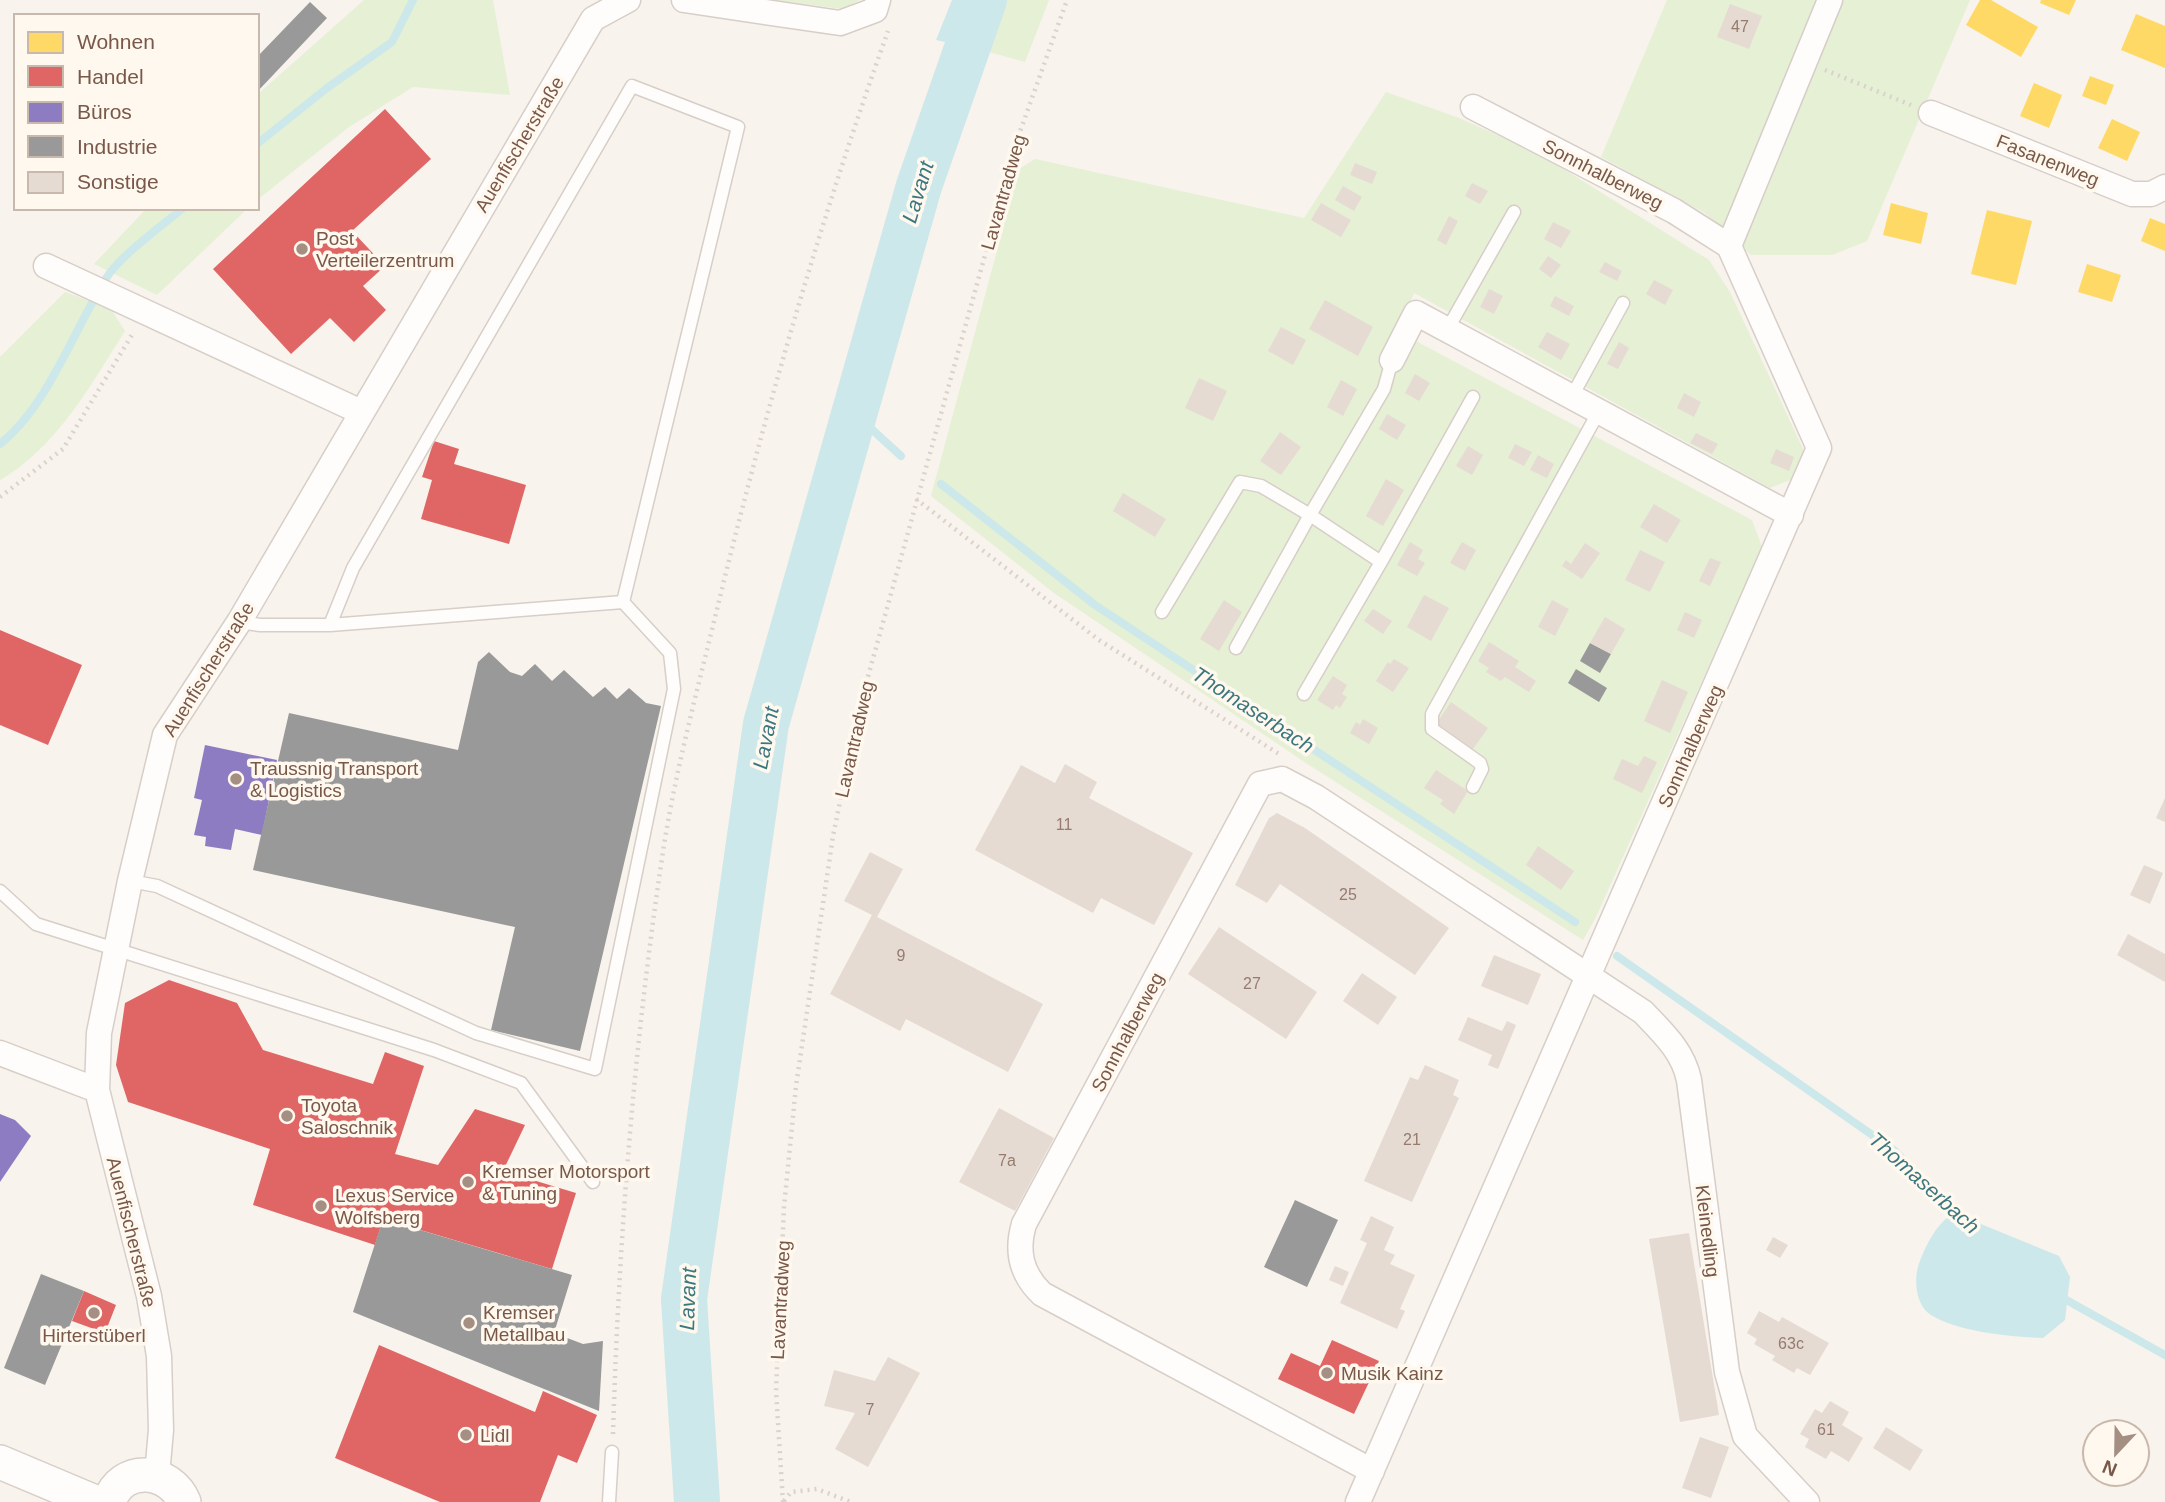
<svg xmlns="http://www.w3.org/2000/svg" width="2165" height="1502" font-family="Helvetica,sans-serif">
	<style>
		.green { fill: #e5f0d5 }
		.water { fill: #cce8ea }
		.homes { fill: #ffd966 }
		.shops { fill: #e06666 }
		.offices { fill: #8e7cc3 }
		.industry { fill: #999 }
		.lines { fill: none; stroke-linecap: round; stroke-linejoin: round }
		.stream { stroke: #cce8ea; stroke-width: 8 }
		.river { stroke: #cce8ea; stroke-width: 46 }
		.building { fill: #e5dbd3 }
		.lane-casing { stroke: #d7cec8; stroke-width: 15 }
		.street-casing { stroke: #d7cec8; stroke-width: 27 }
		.secondary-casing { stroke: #d8cec8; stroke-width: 36 }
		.path { stroke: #dbd2cd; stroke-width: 4.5; stroke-dasharray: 2 5; stroke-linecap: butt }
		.lane { stroke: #fefdfc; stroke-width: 12 }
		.street { stroke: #fefdfc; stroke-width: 24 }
		.secondary { stroke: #fefdfc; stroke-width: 33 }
		.poi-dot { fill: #a58e82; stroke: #fff8ee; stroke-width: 2.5 }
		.labels { text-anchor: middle; stroke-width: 7; stroke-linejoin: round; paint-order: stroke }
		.number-label { font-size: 16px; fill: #967b6e }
		.street-label { font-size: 19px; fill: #795849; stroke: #fff8ee }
		.poi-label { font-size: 19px; fill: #795849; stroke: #fff8ee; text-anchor: start }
		.water-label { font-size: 21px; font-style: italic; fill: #3b777f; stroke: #fff8ee }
	</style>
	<rect width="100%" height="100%" fill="#f8f3ec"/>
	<path class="green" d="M364 0H493L510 95 413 87 349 127 257 200V95Z
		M775 0H860L843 9Z
		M1000 0H1049L1025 62 982 50Z
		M1667 0H1970L1867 241 1832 255H1751L1705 213 1601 157Z
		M1386 92 1459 118 1538 153 1709 260 1730 292 1804 451 1793 479 1770 488 1414 293 1399 332 1752 520 1762 547 1596 917 1583 940 1306 763 1054 593 931 496 1019 169 1035 159 1304 218Z
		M147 208H248L157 295 94 264Z
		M65 292 111 309 125 331C91 385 56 448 0 480V357Z"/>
	<path class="water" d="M952 0H1000L982 50 936 40Z
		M1954 1213 2059 1256 2070 1277 2065 1320 2043 1338C2012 1337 1958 1332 1931 1315 1915 1305 1913 1277 1920 1261 1927 1243 1937 1223 1954 1213Z"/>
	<path class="homes" d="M1980 0H1991L2038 27 2021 57 1966 25Z
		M2041 0H2076L2069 15 2040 3Z
		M2136 14 2165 26V68L2121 50Z
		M2090 76 2114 85 2106 105 2082 96Z
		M2034 83 2062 95 2049 128 2020 116Z
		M2112 119 2140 132 2127 161 2098 148Z
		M1891 203 1928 213 1921 244 1883 235Z
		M1987 210 2032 221 2016 285 1971 274Z
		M2150 218 2165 224V251L2141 241Z
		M2087 264 2121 275 2112 302 2078 292Z"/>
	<path class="shops" d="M385 109 431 159 352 231 385 266 363 286 386 310 354 342 330 318 291 354 213 269Z
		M434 441 459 449 454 464 526 485 509 544 421 519 432 480 422 477Z
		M0 630 82 665 48 745 0 725Z
		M169 980 237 1003 263 1050 373 1084 385 1052 424 1066 395 1154 438 1165 475 1109 525 1125 503 1171 576 1193 552 1269 383 1219 375 1245 253 1205 270 1149 128 1102 116 1065 125 1003Z
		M84 1291 116 1305 105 1333 72 1321Z
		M1332 1340 1379 1361 1354 1414 1278 1379 1291 1353 1320 1366Z
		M379 1345 535 1412 543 1391 597 1415 577 1463 558 1455 540 1502H440L335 1458Z"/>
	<path class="offices" d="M205 745 277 760 262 835 235 829 231 850 205 846 206 837 194 835 202 800 194 798Z
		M0 1114 15 1120 31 1136 0 1182Z"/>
	<path class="industry" d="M310 2 327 18 257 92V57Z
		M1590 643 1611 654 1600 673 1580 661Z
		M489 652 510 672 522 676 535 664 552 681 564 670 593 697 605 687 617 699 629 688 646 703 661 706 580 1051 491 1030 515 927 253 870 289 713 458 750 478 662Z
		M1576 669 1607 688 1599 702 1568 683Z
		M1295 1200 1338 1220 1307 1287 1264 1267Z
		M383 1219 572 1275 554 1333 583 1344 603 1341 599 1411 353 1312Z
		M41 1274 84 1291 45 1385 4 1368Z"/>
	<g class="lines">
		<path class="stream" d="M257 144 327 88 392 42 413 0
			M854 413 901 456
			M0 444C48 406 74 329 107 277 119 257 163 225 183 208
			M941 484 1095 605 1575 922
			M1617 956 1895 1151 1960 1218
			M2061 1297 2165 1355"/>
		<path class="river" d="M697 1502 684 1299 766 724 919 186 984 0"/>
	</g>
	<path class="building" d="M1730 4 1762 16 1749 49 1717 37Z
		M1355 163 1377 172 1372 184 1350 175Z
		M1472 183 1488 191 1480 204 1465 196Z
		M1343 186 1362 197 1354 211 1335 200Z
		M1321 203 1351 220 1341 237 1311 220Z
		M1449 216 1458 221 1446 245 1437 240Z
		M1553 222 1571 231 1561 248 1544 239Z
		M1548 256 1561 265 1551 278 1539 269Z
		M1605 262 1622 271 1617 281 1599 272Z
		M1654 280 1673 290 1665 305 1646 294Z
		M1489 289 1503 296 1494 314 1480 307Z
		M1555 296 1574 306 1569 316 1550 306Z
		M1325 300 1373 327 1358 356 1309 329Z
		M1281 327 1306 340 1293 365 1268 351Z
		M1547 332 1570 344 1561 360 1538 347Z
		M1619 342 1629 348 1618 369 1607 364Z
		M1415 374 1430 383 1419 401 1405 393Z
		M1199 378 1227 391 1213 421 1185 408Z
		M1341 380 1357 389 1343 416 1327 407Z
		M1684 393 1701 402 1694 417 1677 408Z
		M1387 414 1406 425 1397 440 1379 429Z
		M1280 432 1301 447 1281 475 1260 461Z
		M1696 433 1718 444 1712 454 1690 443Z
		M1515 444 1532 452 1524 466 1508 458Z
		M1468 446 1483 455 1472 475 1456 466Z
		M1776 449 1794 457 1789 471 1770 463Z
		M1538 455 1554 464 1547 478 1530 470Z
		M1386 479 1404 490 1383 526 1366 516Z
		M1123 493 1166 519 1155 537 1113 511Z
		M1654 504 1681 520 1667 543 1640 527Z
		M1410 542 1423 550 1418 559 1425 563 1417 576 1397 565Z
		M1462 542 1476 550 1465 571 1450 563Z
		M1585 543 1600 553 1582 579 1562 566 1566 560 1571 564Z
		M1640 550 1665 562 1650 592 1625 580Z
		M1710 558 1721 562 1710 586 1699 581Z
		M1424 595 1449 608 1431 641 1407 627Z
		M1224 600 1242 612 1219 651 1200 639Z
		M1552 600 1569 609 1555 636 1538 627Z
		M1373 609 1392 621 1383 634 1364 621Z
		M1685 612 1702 620 1694 638 1677 630Z
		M1605 617 1625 629 1611 654 1590 643Z
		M1489 642 1519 661 1515 667 1536 681 1529 692 1505 677 1501 681 1486 672 1489 668 1478 661Z
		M1394 659 1409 668 1393 692 1376 681 1388 662 1390 664Z
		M1333 676 1347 685 1342 694 1347 697 1340 708 1336 705 1333 710 1317 700Z
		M1662 680 1688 692 1670 733 1644 721Z
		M1451 702 1488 728 1473 749 1436 724Z
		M1363 719 1378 728 1369 744 1350 733 1356 722 1360 725Z
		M1644 756 1657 762 1642 793 1613 779 1622 759 1638 766Z
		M1065 764 1097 782 1089 798 1193 853 1154 925 1101 898 1093 913 975 850 1021 765 1055 783Z
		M1436 770 1468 791 1454 814 1440 804 1443 800 1424 788Z
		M2165 798V822L2156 818Z
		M1277 813 1305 828 1449 928 1415 975 1280 884 1267 903 1235 885 1269 818Z
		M1538 846 1574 871 1561 890 1526 865Z
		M870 852 903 869 877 917 1043 1004 1008 1072 906 1019 900 1031 830 994 872 915 844 901Z
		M2144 865 2163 873 2150 904 2130 895Z
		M1219 927 1317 992 1286 1039 1188 974Z
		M2128 934 2165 954V982L2117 955Z
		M1494 955 1541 974 1528 1005 1481 986Z
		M1362 973 1397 997 1378 1025 1343 1001Z
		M1468 1017 1502 1031 1507 1021 1516 1025 1498 1069 1488 1065 1492 1055 1458 1040Z
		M1425 1065 1459 1080 1453 1095 1459 1098 1412 1202 1364 1181 1410 1077 1418 1080Z
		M999 1108 1054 1138 1015 1211 959 1182Z
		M1371 1216 1394 1227 1384 1250 1395 1255 1390 1264 1415 1275 1400 1309 1405 1311 1397 1329 1340 1303 1367 1243 1360 1240Z
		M1689 1233 1719 1415 1680 1422 1649 1239Z
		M1773 1237 1788 1245 1780 1258 1766 1250Z
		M1335 1266 1349 1272 1343 1286 1329 1280Z
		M1759 1311 1779 1322 1782 1317 1829 1343 1810 1375 1797 1368 1794 1373 1772 1360 1775 1356 1754 1344 1757 1339 1747 1333Z
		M888 1357 920 1373 868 1467 835 1449 855 1413 824 1406 834 1370 875 1381Z
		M1830 1401 1849 1412 1842 1425 1863 1438 1849 1462 1831 1451 1826 1459 1805 1447 1809 1439 1800 1434 1815 1409 1822 1413Z
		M1886 1427 1923 1450 1910 1471 1873 1448Z
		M1700 1437 1729 1447 1711 1498 1682 1488Z"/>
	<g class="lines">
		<g class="lane-casing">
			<path id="lane" d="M1447 330 1514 212
				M1571 398 1623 303
				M1381 562 1473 397
				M1162 612 1240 482 1261 486 1310 515 1236 648
				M239 622 260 625H330L623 602 738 127 632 86 353 568 330 625
				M1304 694 1381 562 1310 515 1384 389 1392 360
				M1473 787 1482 769 1480 763 1432 729V714L1598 413
				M130 881 157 886 476 1033 595 1069 674 689 670 653 623 602
				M0 891 36 924 434 1050 521 1083 593 1182
				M609 1502 612 1452"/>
		</g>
		<g class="street-casing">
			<path id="street" d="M684 0 840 23 875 10 878 0
				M1473 107 1674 211 1729 246
				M1931 113 2132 194H2151L2165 187
				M46 266 361 412
				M1392 360 1416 313 1791 515
				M0 1053 97 1090
				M1372 1471 1042 1294C1021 1274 1016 1251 1024 1224L1260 784 1282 779 1316 797 1643 1012C1663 1033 1683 1051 1689 1080L1727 1372 1745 1436 1807 1502
				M157 1475 161 1430 159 1356 149 1296 97 1090 99 1033 130 881 165 735 239 622 593 19 628 0
				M1358 1502 1819 448 1729 246 1830 0"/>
		</g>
		<g class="secondary-casing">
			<path id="secondary" d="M0 1462 95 1502
				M109 1502C121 1464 170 1468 184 1502"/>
		</g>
		<path class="path" d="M1825 70 1911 105
			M0 497 63 449 133 333
			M916 499 1099 640 1279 754
			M613 1434C619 1235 634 1042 664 845 677 764 699 684 718 605 765 412 821 218 888 31
			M784 1501 791 1492 817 1489 851 1502
			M783 1502 776 1391 784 1207 796 1086 833 836 859 709 1017 140 1067 0"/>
		<use href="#lane" class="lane"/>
		<use href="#street" class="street"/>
		<use href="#secondary" class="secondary"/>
	</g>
	<g class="poi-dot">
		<circle cx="302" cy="249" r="7"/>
		<circle cx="236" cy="779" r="7"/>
		<circle cx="287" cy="1116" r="7"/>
		<circle cx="468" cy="1182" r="7"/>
		<circle cx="321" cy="1206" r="7"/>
		<circle cx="94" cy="1313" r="7"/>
		<circle cx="469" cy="1323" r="7"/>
		<circle cx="1327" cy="1373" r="7"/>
		<circle cx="466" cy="1435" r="7"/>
	</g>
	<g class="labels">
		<g class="number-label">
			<text x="1740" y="32">47</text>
			<text x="1064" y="830">11</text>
			<text x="1348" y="900">25</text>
			<text x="901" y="961">9</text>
			<text x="1252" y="989">27</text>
			<text x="1412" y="1145">21</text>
			<text x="1007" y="1166">7a</text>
			<text x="1791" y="1349">63c</text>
			<text x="870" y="1415">7</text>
			<text x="1826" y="1435">61</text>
		</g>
		<g class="street-label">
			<text transform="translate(519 144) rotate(-59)" y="7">Auenfischerstraße</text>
			<text transform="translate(2048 160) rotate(22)" y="7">Fasanenweg</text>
			<text transform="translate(1603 174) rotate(27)" y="7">Sonnhalberweg</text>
			<text transform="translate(1003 192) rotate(-74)" y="7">Lavantradweg</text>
			<text transform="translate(208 669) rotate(-58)" y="7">Auenfischerstraße</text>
			<text transform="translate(854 739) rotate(-77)" y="7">Lavantradweg</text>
			<text transform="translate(1690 746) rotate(-66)" y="7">Sonnhalberweg</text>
			<text transform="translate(1127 1032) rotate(-62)" y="7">Sonnhalberweg</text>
			<text transform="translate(1708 1231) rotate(83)" y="7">Kleinedling</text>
			<text transform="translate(132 1232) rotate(76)" y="7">Auenfischerstraße</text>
			<text transform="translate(780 1300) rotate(-87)" y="7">Lavantradweg</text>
		</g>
		<g class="poi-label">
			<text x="316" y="245">Post<tspan x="316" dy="22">Verteilerzentrum</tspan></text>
			<text x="250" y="775">Traussnig Transport<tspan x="250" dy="22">&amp; Logistics</tspan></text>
			<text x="301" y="1112">Toyota<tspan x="301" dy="22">Saloschnik</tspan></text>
			<text x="482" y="1178">Kremser Motorsport<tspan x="482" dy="22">&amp; Tuning</tspan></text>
			<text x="335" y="1202">Lexus Service<tspan x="335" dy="22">Wolfsberg</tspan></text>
			<text x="483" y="1319">Kremser<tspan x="483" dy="22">Metallbau</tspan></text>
			<text x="94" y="1342" text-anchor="middle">Hirterstüberl</text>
			<text x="1341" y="1380">Musik Kainz</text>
			<text x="480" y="1442">Lidl</text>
		</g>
		<g class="water-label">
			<text transform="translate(918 192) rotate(-73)" y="7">Lavant</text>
			<text transform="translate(1253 710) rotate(33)" y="7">Thomaserbach</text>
			<text transform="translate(766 738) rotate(-79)" y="7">Lavant</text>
			<text transform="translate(1924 1183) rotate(42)" y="7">Thomaserbach</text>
			<text transform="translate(688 1299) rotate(-88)" y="7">Lavant</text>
		</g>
	</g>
	<rect x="14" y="14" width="245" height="196" fill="#fff8ee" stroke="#c9b8ac" stroke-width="2"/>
	<rect x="28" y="32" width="35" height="21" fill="#ffd966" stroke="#c9b8ac" stroke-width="2"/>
	<text x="77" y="49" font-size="21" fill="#795849">Wohnen</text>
	<rect x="28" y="66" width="35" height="21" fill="#e06666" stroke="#c9b8ac" stroke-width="2"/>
	<text x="77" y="84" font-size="21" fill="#795849">Handel</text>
	<rect x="28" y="102" width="35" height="21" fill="#8e7cc3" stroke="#c9b8ac" stroke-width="2"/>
	<text x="77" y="119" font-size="21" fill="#795849">Büros</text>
	<rect x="28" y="136" width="35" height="21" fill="#999999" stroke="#c9b8ac" stroke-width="2"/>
	<text x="77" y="154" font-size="21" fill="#795849">Industrie</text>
	<rect x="28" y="172" width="35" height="21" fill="#e5dbd3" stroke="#c9b8ac" stroke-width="2"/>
	<text x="77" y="189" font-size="21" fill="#795849">Sonstige</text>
	<g transform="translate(2116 1453) rotate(202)"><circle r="33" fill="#fff8ee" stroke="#c9b8ac" stroke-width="2"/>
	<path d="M0-5L12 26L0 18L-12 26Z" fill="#a58e82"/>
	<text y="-10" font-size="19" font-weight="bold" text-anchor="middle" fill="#795849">N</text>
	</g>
</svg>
